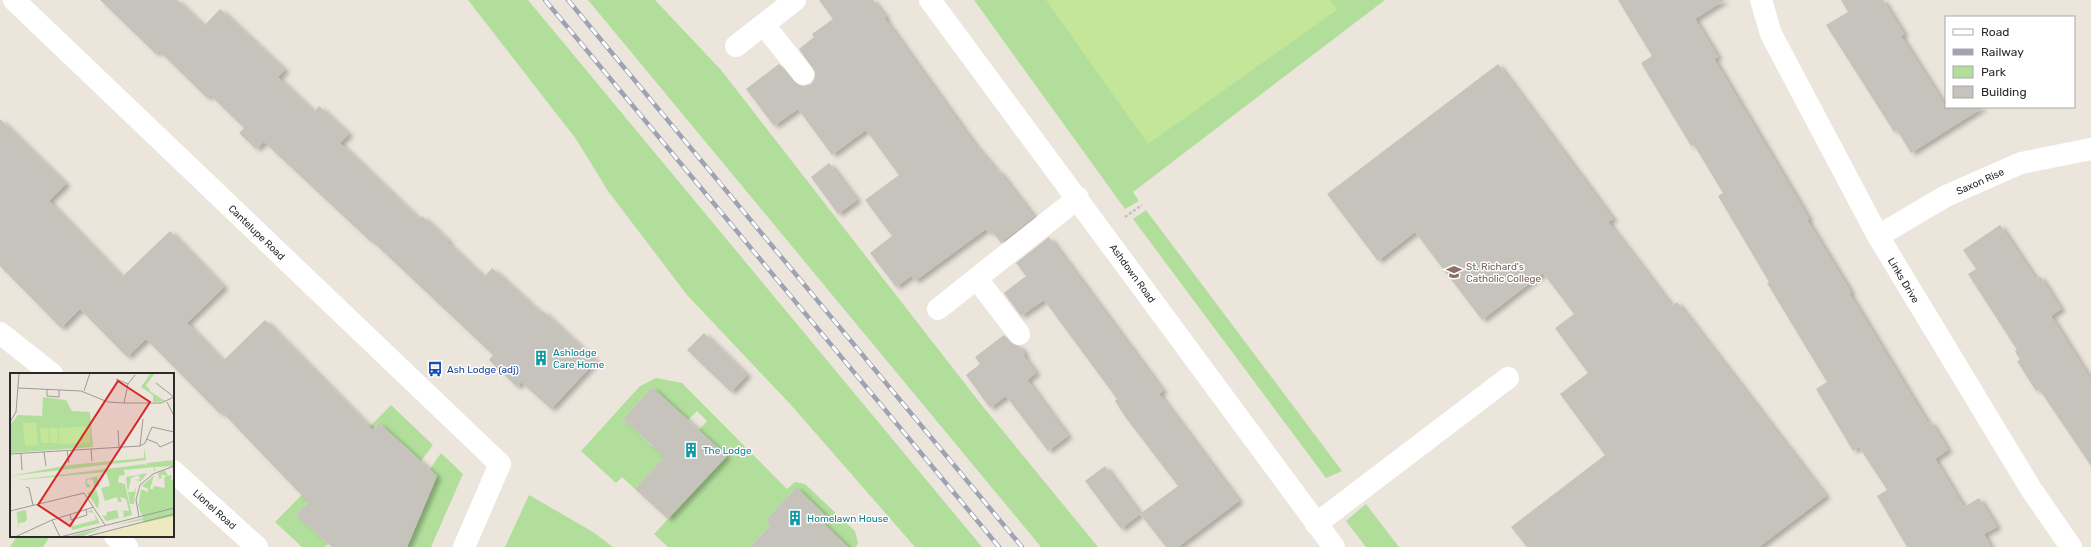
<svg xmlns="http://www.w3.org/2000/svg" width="2091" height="547" font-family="Rubik,sans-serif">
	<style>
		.green { fill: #b1df9b }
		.pitch { fill: #c3e698 }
		.building { fill: #c6c2bc; filter: url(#shadow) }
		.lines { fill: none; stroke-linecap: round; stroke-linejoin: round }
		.path { stroke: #c3c3c3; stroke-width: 2.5; stroke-dasharray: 3 2; stroke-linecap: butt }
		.minor { stroke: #fff; stroke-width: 22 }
		.rail-casing { stroke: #9fa2b3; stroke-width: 4.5 }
		.rail { stroke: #fff; stroke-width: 3; stroke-dasharray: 9; stroke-linecap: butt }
		.labels { text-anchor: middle; stroke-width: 3; stroke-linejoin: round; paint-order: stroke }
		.street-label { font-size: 10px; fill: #2a2a2a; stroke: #fff }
		.education-label { font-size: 10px; fill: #785e54; stroke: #fff; text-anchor: start }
		.culture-label { font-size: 10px; fill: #0d838f; stroke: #fff; text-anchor: start }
		.transit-label { font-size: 10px; fill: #164399; stroke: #fff; text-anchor: start }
		.inset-road { fill: none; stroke: #9e9a95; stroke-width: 1 }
		.view { fill: #d62828; fill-opacity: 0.15; stroke: #d62828; stroke-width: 2 }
		.inset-edge { fill: none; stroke: #2a2a2a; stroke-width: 2 }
	</style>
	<defs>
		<filter id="shadow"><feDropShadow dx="4.5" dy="2.5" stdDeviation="2" flood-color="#0004"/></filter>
	</defs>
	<rect width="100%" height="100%" fill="#ebe5dc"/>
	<path class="green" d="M468 0H528L982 547H915L791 405 687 295 608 191 576 139Z
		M588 0H655L721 70 980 403 1098 547H1041Z
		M974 0H1385L1133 192 1139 201 1125 209Z
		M1146 210 1342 471 1326 478 1133 219Z
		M656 378 682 383 787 489 795 482 805 484 855 531 858 543 856 547H848L820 520 825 515 796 487 766 520 771 525 750 547H668L654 534 726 456 699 430 707 421 697 411 688 420 652 387 623 419 651 446 667 454 635 489 622 477 616 483 581 451 640 386Z
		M391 405 433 445 421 461 379 423 296 515 328 544 325 547H302L275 522Z
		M441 453 463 474 431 547H407L437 476 430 469Z
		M529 495 593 532 613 547H505Z
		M1366 504 1399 547H1366L1346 521Z
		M17 536H50L43 547H10Z"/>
	<path class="pitch" d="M1046 0H1330L1337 10 1148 144Z"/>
	<path class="building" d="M100 0H177L204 26 220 9 285 70 278 77 314 112 319 106 349 134 340 143 419 219 422 216 449 241 447 242 484 277 492 268 541 313 543 311 596 361 551 409 521 382 517 387 489 360 493 355 372 241 371 242 264 142 256 149 239 133 244 128 210 95 207 98 159 51 156 54Z
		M819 0H873L886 17 884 18 975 145 998 172 999 171 1034 217 1001 243 992 231 989 233 986 229 915 281 911 276 896 287 870 253 892 236 865 200 899 175 866 130 832 155 798 109 774 126 746 89 779 64 798 85 804 86 811 84 815 78V72L799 49 814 37 812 34 833 19Z
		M1618 0H1725L1695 19 1718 57 1714 59 1795 195 1809 219 1807 220 1851 292 1849 293 1928 423 1931 422 1948 450 1935 459 1964 507 1979 498 1997 527 1984 534 1991 547H1907L1877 496 1887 490 1859 447 1853 451 1816 389 1827 382 1767 283 1769 282 1718 196 1723 193 1694 145 1691 146 1641 63 1652 56Z
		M1841 0H1883L1904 34 1901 36 1946 107H1984L1911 153 1897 130 1894 132 1826 25 1848 12Z
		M1498 64 1613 219 1608 222 1672 306 1677 302 1826 496 1759 547H1527L1511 527 1605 455 1560 394 1588 373 1555 328 1574 314 1543 273 1482 320 1415 232 1378 261 1327 194Z
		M0 119 66 184 49 201 122 277 170 231 224 287 187 323 223 361 265 320 373 430 379 423 437 476 407 547H332L296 515 308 502 222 412 220 414 146 339 127 357 80 309 61 328 0 266Z
		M829 163 857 200 838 214 811 177Z
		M2000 225 2036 279 2040 276 2061 309 2051 316 2091 380V466L2039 389 2036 391 2017 361 2020 360 2015 351 2017 350 1968 274 1976 269 1963 250Z
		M1049 237 1163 391 1159 394 1239 501 1178 547H1166L1140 514 1178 486 1126 418 1115 401 1117 399 1044 300 1021 316 1004 293 1026 276 1016 263Z
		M704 333 747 375 731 392 687 350Z
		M1004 335 1014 345 1019 346 1025 354 1023 355 1036 373 1027 380 1068 436 1048 451 1006 396 990 408 966 375 980 364 975 357Z
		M652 387 727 456 668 519 635 489 664 457 623 419Z
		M1105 466 1140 514 1121 529 1085 481Z
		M796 487 825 515 820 520 848 547H750L771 525 766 520Z"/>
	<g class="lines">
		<path class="path" d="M1125 217 1142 205"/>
		<path class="minor" d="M14 0 500 464 464 547
			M930 0 1334 547
			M1761 0 1771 34 1878 236 2031 489 2071 547
			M764 25 803 74
			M736 46 795 0
			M1878 236 1946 196 2021 163 2091 149
			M977 279 1019 334
			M938 309 1078 198
			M0 333 52 374
			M173 471 257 547
			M1316 524 1508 378
			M115 536 127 547"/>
		<g class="rail-casing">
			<path id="rail" d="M545 0 999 547
				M568 0 1022 547"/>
		</g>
		<use href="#rail" class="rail"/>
	</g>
	<defs>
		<g id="school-bare" transform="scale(1.2)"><path d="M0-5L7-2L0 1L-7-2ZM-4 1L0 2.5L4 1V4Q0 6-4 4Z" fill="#8d6e63" stroke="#fff" stroke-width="2.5" paint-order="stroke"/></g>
		<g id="building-bare" transform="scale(1.2)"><path d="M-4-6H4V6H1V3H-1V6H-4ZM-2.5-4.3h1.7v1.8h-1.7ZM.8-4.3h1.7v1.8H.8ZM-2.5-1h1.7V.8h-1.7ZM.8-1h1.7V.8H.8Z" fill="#0f9aa8" stroke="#fff" stroke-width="2.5" paint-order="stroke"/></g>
		<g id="bus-bare" transform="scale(1.2)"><path d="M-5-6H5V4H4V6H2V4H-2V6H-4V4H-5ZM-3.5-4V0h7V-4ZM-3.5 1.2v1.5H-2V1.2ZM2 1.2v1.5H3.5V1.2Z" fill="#1a4fb4" stroke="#fff" stroke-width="2.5" paint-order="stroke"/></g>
	</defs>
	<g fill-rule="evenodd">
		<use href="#school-bare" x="1454" y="272"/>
		<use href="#building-bare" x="541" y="358"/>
		<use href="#bus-bare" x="435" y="369"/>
		<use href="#building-bare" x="691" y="450"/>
		<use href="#building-bare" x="795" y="518"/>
	</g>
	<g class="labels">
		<g class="street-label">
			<text transform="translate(1980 181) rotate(-24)" y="4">Saxon Rise</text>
			<text transform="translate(257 232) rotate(44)" y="4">Cantelupe Road</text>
			<text transform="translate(1133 273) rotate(54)" y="4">Ashdown Road</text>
			<text transform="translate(1904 280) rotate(59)" y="4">Links Drive</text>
			<text transform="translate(215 509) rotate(42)" y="4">Lionel Road</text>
		</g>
		<g class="education-label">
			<text x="1466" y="270">St. Richard's<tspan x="1466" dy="12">Catholic College</tspan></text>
		</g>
		<g class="culture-label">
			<text x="553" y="356">Ashlodge<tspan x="553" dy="12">Care Home</tspan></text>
			<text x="703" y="454">The Lodge</text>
			<text x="807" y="522">Homelawn House</text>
		</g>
		<g class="transit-label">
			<text x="447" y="373">Ash Lodge (adj)</text>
		</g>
	</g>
	<g transform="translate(10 373)">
		<rect width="164" height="164" fill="#ebe5dc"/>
		<path d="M141 0H145L136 12 141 19 155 28 143 29V22L131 14ZM33 24 56 27 62 38 80 39 83 74 0 80V52L8 42 32 43ZM134 74 136 87 0 103 59 92 134 85ZM164 87V93L145 94V98H144V94L114 97 115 102 109 103 108 109 115 111 122 142 111 145 114 143 113 138 108 137 119 138 116 126 110 124 112 129H108L107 124 95 128 91 115 100 113 96 99 0 108 135 91V94L137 90ZM155 97 158 103 162 102 161 107 164 106V164H136L133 147 102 153 133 145 128 133 131 116 138 119V116L132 113 144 102 140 116H143L144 113 155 115 154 105 157 102H151L152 105 149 106 148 100ZM137 100 131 108 124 107 131 106 128 102 121 105 118 119H124L126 114 124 131H120L117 114 116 104ZM92 102 87 104 90 113 84 114 83 107 79 106 76 109 81 113 77 115 75 109 76 106ZM86 116 89 127 88 136 77 120ZM16 137 17 146 15 149 9 150V155L6 139 9 147 7 139ZM82 137 90 150 62 157 60 149 63 153 86 147 84 140 77 139ZM107 137 109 145 96 148 92 142 96 143 97 139ZM92 155 71 164H57L73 159Z" fill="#b1df9b"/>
		<path d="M164 143V164H78L85 161Z" fill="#efe9c1"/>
		<path d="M13 50H26L28 72 15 73ZM80 53V70L49 71V55ZM30 55H38L39 70H31ZM39 55H48V70H40Z" fill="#c3e698"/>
		<path class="inset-road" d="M106 6 118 11M146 10 164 24M8 15 71 18 98 29 114 30H151L164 24M37 16V23L49 24V17M74 18 80 0M157 29 164 43M114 30 118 11 125 2M0 49 6 39 9 0M108 57 109 74M136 66 147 70 150 74 164 68M130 73 133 46M81 76 82 88M57 77 59 90M34 79 36 93M11 80 12 97M0 81 130 73 135 70 142 54 164 59M16 114 19 115 23 132M0 138 74 120 95 152M60 141 61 147 77 142 76 136M129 144 126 127 130 112 143 101 164 93M42 147 50 164M5 164 42 147 84 134M50 164 164 135M75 164 164 141"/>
		<path class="view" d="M108 8 140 29 60 153 28 132Z"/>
		<rect width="164" height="164" class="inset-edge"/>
	</g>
	<rect x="1945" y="16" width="130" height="92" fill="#ffffff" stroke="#aaaaaa"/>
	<rect x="1953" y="29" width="20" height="6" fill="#ffffff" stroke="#aaaaaa"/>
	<text x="1981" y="36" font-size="12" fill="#2a2a2a">Road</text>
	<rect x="1953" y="49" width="20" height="6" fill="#9fa2b3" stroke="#aaaaaa"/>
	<text x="1981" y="56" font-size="12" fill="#2a2a2a">Railway</text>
	<rect x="1953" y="66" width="20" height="12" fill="#b1df9b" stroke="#aaaaaa"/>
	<text x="1981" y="76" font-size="12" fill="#2a2a2a">Park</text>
	<rect x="1953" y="86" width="20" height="12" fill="#c6c2bc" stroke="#aaaaaa"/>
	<text x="1981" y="96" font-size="12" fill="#2a2a2a">Building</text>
</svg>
